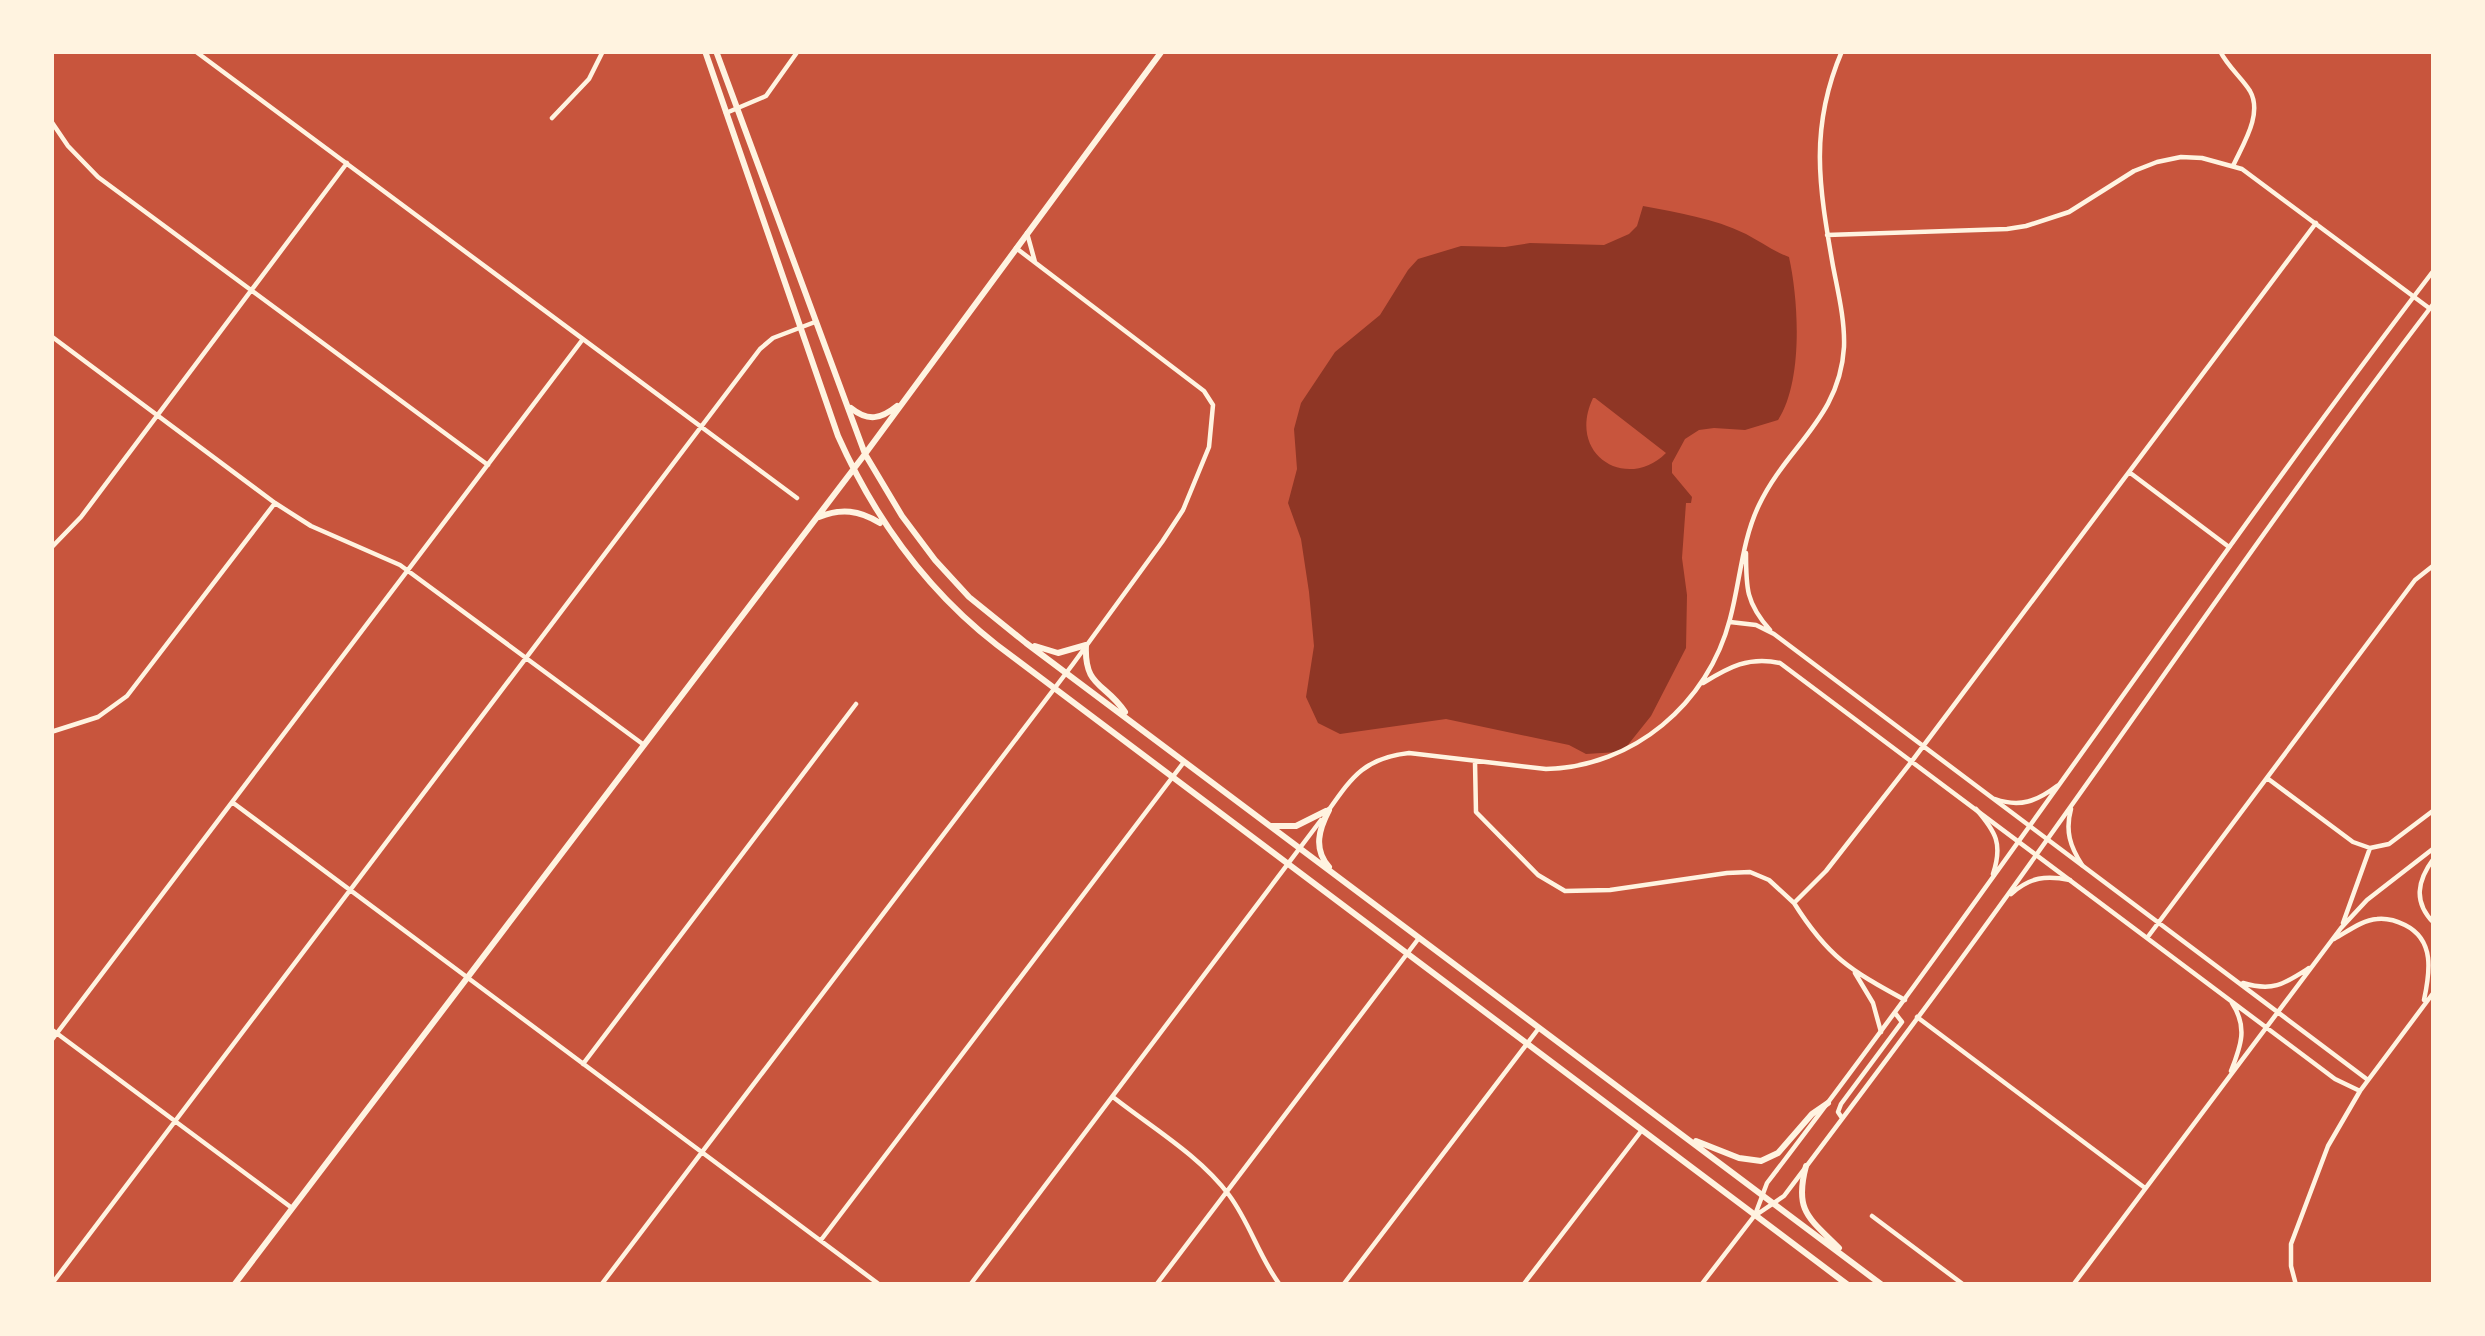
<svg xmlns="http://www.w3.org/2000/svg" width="2485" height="1336" font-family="'Open Sans',sans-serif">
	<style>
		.water { fill: #8f3625; fill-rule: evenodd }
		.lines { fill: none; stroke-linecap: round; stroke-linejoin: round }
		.minor { stroke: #fff3e0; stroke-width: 4.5 }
		.tertiary { stroke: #fff3e0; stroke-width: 4.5 }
		.secondary { stroke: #fff3e0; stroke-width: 6 }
	</style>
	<rect width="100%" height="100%" fill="#c8553d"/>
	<path class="water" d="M1643 206C1679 213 1713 218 1746 234 1761 242 1773 251 1789 257 1799 302 1803 382 1778 420L1745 430 1714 428 1699 430 1685 439 1672 463V473L1692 497 1691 503H1686L1682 558 1687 595 1686 648 1651 716 1627 746 1618 752 1586 754 1569 745 1446 719 1340 734 1318 723 1306 697 1314 646 1309 592 1301 539 1288 503 1297 469 1294 429 1301 403 1335 352 1380 315 1408 270 1418 259 1461 246 1505 247 1530 243 1604 245 1629 234 1637 226ZM1593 398H1595L1666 453C1627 492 1566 455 1593 398Z"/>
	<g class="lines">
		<path class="minor" d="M195 51 797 498
			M2220 51C2228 67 2242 78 2250 91 2263 114 2243 144 2233 166
			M726 113 766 96 798 51
			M552 118 589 79 603 51
			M51 121 68 146 98 177 488 465
			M1027 233 1035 262
			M1827 235 2007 229 2026 226 2069 212 2134 171 2157 162 2181 157 2202 158 2242 169 2429 308
			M51 336 275 503 311 526 400 565 644 745
			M2129 472 2229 547
			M51 548 81 517 347 163
			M1746 553C1746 588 1746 603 1770 630
			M1730 622 1756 625 1774 634 2368 1080
			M1703 683C1729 667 1749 656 1780 663L2335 1079 2360 1091
			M51 732 98 717 127 696 275 503
			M1475 762 1476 812 1538 875 1565 891 1610 890 1727 873 1750 872 1769 880 1794 903 1826 871 1912 761 2316 223
			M2267 778 2353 842 2370 848
			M232 802 880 1285
			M1328 811C1352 777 1364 758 1409 753L1546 769C1633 767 1708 704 1730 619 1740 582 1742 540 1759 505 1787 446 1840 418 1844 347 1845 320 1838 292 1833 266 1819 186 1809 128 1842 51
			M2434 858C2417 881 2413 902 2434 923
			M1794 903C1828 957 1850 970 1905 1000
			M2343 923 2370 848 2389 844 2434 810
			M2147 938 2415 580 2434 565
			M2334 939C2347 932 2362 920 2377 919 2386 918 2397 921 2405 925 2435 940 2430 972 2424 1000
			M1855 973 1873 1003 1881 1032
			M2243 983C2273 992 2284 984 2309 968
			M1917 1017 2145 1188
			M51 1029 292 1208
			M51 1041 583 339
			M583 1064 856 704
			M2231 1071C2241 1046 2248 1027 2232 1003
			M1113 1097C1151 1127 1199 1155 1229 1195 1250 1223 1259 1257 1280 1285
			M1872 1216 1964 1285
			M821 1240 1184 762
			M51 1285 760 349 773 338 815 322
			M601 1285 1073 664 1162 542 1183 510 1209 447 1213 405 1204 391 1016 248
			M970 1285 1321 820
			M1156 1285 1419 938
			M1343 1285 1539 1028
			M1701 1285 1755 1215
			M2073 1285 2341 928 2367 900 2434 848
			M2296 1285 2291 1266V1244L2328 1146 2360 1091 2434 992"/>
		<path class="tertiary" d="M1995 799C2020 808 2037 801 2057 786
			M1976 809C1996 832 2003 844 1993 874
			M2071 809C2065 831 2070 846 2082 865
			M2011 894C2030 877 2046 875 2070 880
			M1842 1118 1838 1112 1841 1104 1902 1022 1895 1013
			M1759 1213 1784 1196C1870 1082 1956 968 2039 851 2170 668 2297 482 2434 303
			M1755 1215 1767 1183C1996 884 2205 570 2434 270
			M1523 1285 1642 1130"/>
		<path class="secondary" d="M705 51 838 436C875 519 925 589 997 645L1848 1285
			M716 51 865 454 902 516 935 560 969 597 1026 643 1882 1285
			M851 408C868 422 881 419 897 406
			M819 517C841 508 859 510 880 523
			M1035 646 1058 653 1086 645C1084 688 1105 682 1125 712
			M1271 826H1296L1326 811
			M1329 867C1313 849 1319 829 1329 810
			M1696 1141 1739 1158 1761 1161 1778 1153 1812 1114 1828 1103
			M1806 1166C1794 1211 1809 1218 1839 1248
			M234 1285 865 454 1162 51"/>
	</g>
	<rect width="2485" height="1336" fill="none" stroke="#fff3e0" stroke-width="108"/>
</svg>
